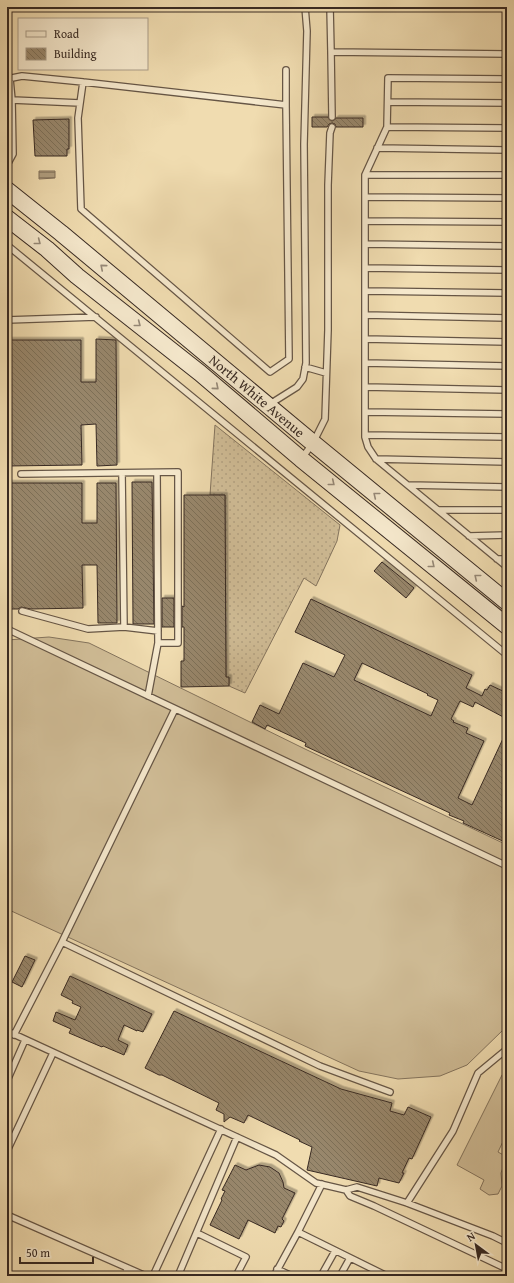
<svg xmlns="http://www.w3.org/2000/svg" width="514" height="1283" font-family="'Gentium Book Plus',serif">
	<style>
		.grass { fill: #d1be98; stroke: #84745e }
		.garden { fill: url(#garden-dots); stroke: #84745e }
		.water { fill: url(#water-rules); stroke: #81705b }
		.building { fill: url(#building-back-hatch); stroke: #382a23; fill-rule: evenodd; filter: url(#shadow) }
		.lines { fill: none; stroke-linecap: round; stroke-linejoin: round }
		.lane-casing { stroke: #665646; stroke-width: 8 }
		.secondary-casing { stroke: #382a23; stroke-width: 18 }
		.lane { stroke: #f5e8cc; stroke-width: 5.5 }
		.secondary { stroke: #f5e8cc; stroke-width: 16 }
		.oneway { stroke: #968978 }
		.labels { text-anchor: middle; stroke-width: 3; stroke-linejoin: round; paint-order: stroke }
		.street-label { font-size: 14px; fill: #382a23; stroke: #f5e8cc }
	</style>
	<defs>
		<pattern id="garden-dots" width="8" height="8" patternUnits="userSpaceOnUse"><rect width="8" height="8" fill="#d1be98"/><path d="M2 2h.1M6 6h.1" fill="none" stroke="#b4a383" stroke-width="1.8" stroke-linecap="round"/></pattern>
		<pattern id="water-rules" width="6" height="5" patternUnits="userSpaceOnUse"><rect width="6" height="5" fill="#b19f80"/><path d="M0 2.5h6" fill="none" stroke="#918268"/></pattern>
		<pattern id="building-back-hatch" width="6" height="6" patternUnits="userSpaceOnUse"><rect width="6" height="6" fill="#98876c"/><path d="M-1 5l2 2M0 0l6 6M5-1l2 2" fill="none" stroke="#7d6f58"/></pattern>
		<filter id="shadow"><feDropShadow dx="2.5" dy="-2.5" stdDeviation="0" flood-color="#0004"/></filter>
	</defs>
	<rect width="100%" height="100%" fill="#f0dcb0"/>
	<filter id="stains"><feTurbulence type="fractalNoise" baseFrequency=".005" numOctaves="4"/><feColorMatrix values="0 0 0 0 .2 0 0 0 0 .09 0 0 0 0 .02 0 0 0 .5 -.17"/></filter>
	<radialGradient id="worn" r=".72"><stop offset=".6" stop-color="#630" stop-opacity="0"/><stop offset="1" stop-color="#630" stop-opacity=".3"/></radialGradient>
	<path class="grass" d="M49 637 89 643 305 749 507 845V1024L503 1030 467 1065 440 1076 398 1079 359 1071 7 909V640Z
		M507 1069V1133L498 1152 507 1157 501 1173 502 1186 498 1194 489 1195 480 1189 484 1180 457 1165 502 1075Z"/>
	<path class="garden" d="M215 425 340 525 337 541 316 586 304 578 245 693 229 686V678L226 677 225 495H210Z"/>
	<path class="water" d="M39 171H55V178L39 179Z"/>
	<path class="building" d="M312 117H328L332 121 334 120 336 118H363V127H336L335 124 332 123 329 124 327 127H312Z
		M69 119V149H67V156H35L33 120Z
		M96 339 116 340 117 465 97 466 96 424 81 425 82 465 7 466V340H81V382H96Z
		M132 482H152L154 624H133Z
		M7 483H82V523H97V483H116L117 623H98L97 565H82L83 608 31 609 21 607 18 609H7Z
		M184 495H225L226 677H229V686L181 687V661H184V627H182V606L184 607Z
		M382 562 414 588 406 598 374 571Z
		M162 598H174V627H162Z
		M311 599 472 675 466 688 482 696 485 689 487 690 490 685 507 693V719L475 702 473 707 460 701 451 719 454 721 453 722 468 728 466 733 484 741 458 798 472 805 507 730V843L463 823 464 821 449 815 450 813 305 746 306 743 267 725 265 729 252 722 260 705 279 714 303 663 334 677 345 655 295 632ZM362 663 428 694 427 695 438 700 431 716 354 680Z
		M25 956 35 960 22 987 12 982Z
		M70 976 152 1014 143 1032 137 1030V1031L124 1025 118 1040 128 1045 124 1055 103 1046 102 1047 69 1033 71 1029 53 1021 56 1012 75 1020 81 1007 72 1003 73 1001 61 995Z
		M174 1011 341 1089 392 1103 390 1111 404 1115 408 1107 431 1117 412 1159 409 1158 402 1173H404L399 1183 379 1178 377 1186 307 1170 312 1147 299 1141 300 1140 248 1115 244 1123 230 1117 224 1122V1114L216 1110 219 1103 162 1075H159L145 1068Z
		M235 1165 246 1170 259 1165 270 1167 279 1173 283 1182 284 1188 295 1193 282 1219 284 1221 281 1227 278 1226 275 1233 248 1220 239 1239 210 1225 222 1200 221 1199 225 1191 222 1190Z"/>
	<g class="lines">
		<g class="lane-casing">
			<path id="lane" d="M330 7 331 52
				M286 70V105
				M7 79 22 76 83 82 286 105 289 359 270 372 81 209 78 118 83 82
				M507 79 388 78 387 127 365 175V437L368 447 376 459 507 567
				M12 100 80 103
				M388 102 507 103
				M332 117 331 52 507 54
				M387 127 507 128
				M377 148 507 150
				M7 165 13 154 12 100 10 79
				M365 175H507
				M365 197 507 198
				M365 221 507 222
				M365 244 507 246
				M7 245 507 655
				M365 268 507 270
				M365 291 507 293
				M365 315 507 318
				M7 320 96 317
				M365 339 507 342
				M365 363 507 366
				M305 367 326 373
				M365 387 507 390
				M270 404 297 387 303 379 306 363 304 144 307 31 305 7
				M366 412 507 414
				M365 435 507 437
				M302 458 313 443 325 419 328 330V185L330 133 332 127
				M376 459 507 462
				M122 473 124 627
				M21 474 178 472V643H158
				M408 485 507 487
				M439 510H507
				M469 536 507 535
				M497 559H507
				M22 611 88 629 124 627 158 631
				M7 629 507 866
				M148 696 158 643 157 473
				M62 942 175 709
				M7 1031 276 1155 316 1183 346 1190 357 1187 407 1203 493 1236 507 1243
				M14 1035 62 942 320 1066 390 1092
				M7 1081 25 1040
				M7 1151 53 1053
				M346 1190 350 1196 374 1206 507 1269
				M407 1203 453 1131 478 1073 507 1049
				M7 1215 146 1276
				M298 1232 322 1184
				M197 1233 246 1257 236 1276
				M277 1269 292 1276
				M124 1276 128 1268
				M153 1276 221 1129
				M178 1276 237 1137
				M274 1276 298 1232 387 1276
				M321 1276 335 1251
				M340 1276 350 1258"/>
		</g>
		<g class="secondary-casing">
			<path id="secondary" d="M7 190 61 233 313 443 507 602
				M7 218 47 249 77 276 200 373 301 459 507 626"/>
		</g>
		<use href="#lane" class="lane"/>
		<use href="#secondary" class="secondary"/>
	</g>
	<defs><path id="oneway-chevron" d="M-2-3.5L2.5 0L-2 3.5" fill="none" stroke-width="1.6" stroke-linecap="round" stroke-linejoin="round"/></defs>
	<g class="oneway">
		<use href="#oneway-chevron" transform="translate(38 242) rotate(38)"/>
		<use href="#oneway-chevron" transform="translate(103 267) rotate(-140)"/>
		<use href="#oneway-chevron" transform="translate(138 324) rotate(38)"/>
		<use href="#oneway-chevron" transform="translate(216 387) rotate(40)"/>
		<use href="#oneway-chevron" transform="translate(332 483) rotate(39)"/>
		<use href="#oneway-chevron" transform="translate(376 495) rotate(-141)"/>
		<use href="#oneway-chevron" transform="translate(432 565) rotate(39)"/>
		<use href="#oneway-chevron" transform="translate(477 577) rotate(-141)"/>
	</g>
	<g class="labels">
		<g class="street-label">
			<text transform="translate(257 396) rotate(40)" y="5">North White Avenue</text>
		</g>
	</g>
	<rect width="514" height="1283" fill="none" stroke="#f0dcb0" stroke-width="24"/>
	<rect x="8" y="8" width="498" height="1267" fill="none" stroke="#382a23" stroke-width="2"/>
	<rect x="12" y="12" width="490" height="1259" fill="none" stroke="#382a23"/>
	<rect x="18" y="18" width="130" height="52" fill="#f5e8cc" stroke="#a99c88"/>
	<rect x="26" y="31" width="20" height="6" fill="#f5e8cc" stroke="#a99c88"/>
	<text x="54" y="38" font-size="12" fill="#382a23">Road</text>
	<rect x="26" y="48" width="20" height="12" fill="url(#building-back-hatch)" stroke="#a99c88"/>
	<text x="54" y="58" font-size="12" fill="#382a23">Building</text>
	<g transform="translate(476 1245) rotate(328)" stroke="#f5e8cc" stroke-width="3" paint-order="stroke">
	<path d="M0-3L7 15L0 10L-7 15Z" fill="#382a23"/>
	<text y="-6" font-size="11" font-weight="bold" text-anchor="middle" fill="#382a23">N</text>
	</g>
	<path d="M20 1257v6h73v-6" fill="none" stroke="#382a23" stroke-width="2"/>
	<text x="26" y="1257" font-size="12" fill="#382a23" stroke="#f5e8cc" stroke-width="3" paint-order="stroke">50 m</text>
	<rect width="100%" height="100%" filter="url(#stains)"/>
	<rect width="100%" height="100%" fill="url(#worn)"/>
</svg>
